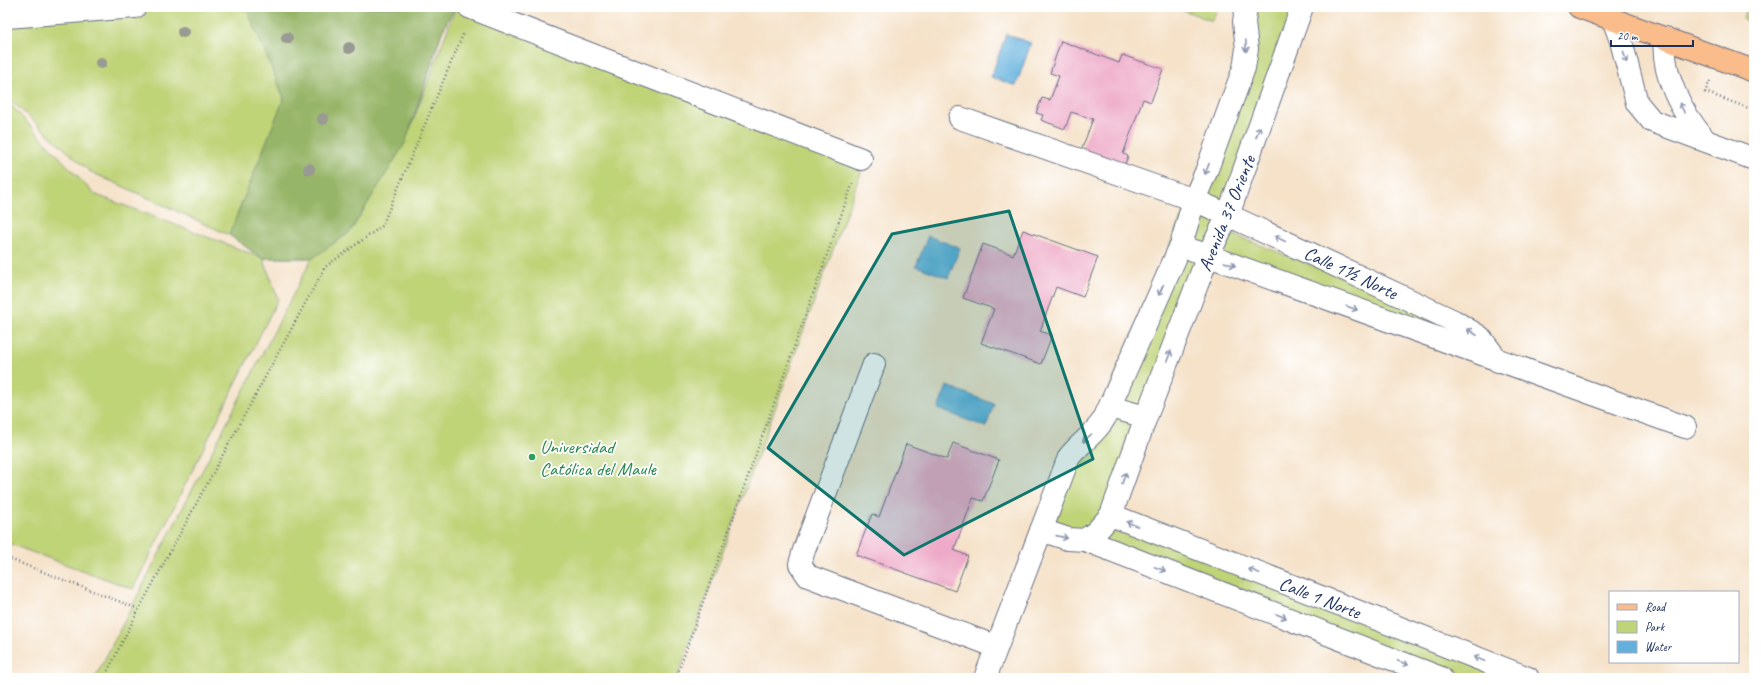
<svg xmlns="http://www.w3.org/2000/svg" width="1761" height="685" font-family="Caveat,sans-serif">
	<style>
		.green { fill: #bfd377; stroke: #6d816a }
		.forest { fill: #97b568; stroke: #597263 }
		.water { fill: #63b0dd; stroke: #3f709e }
		.building { fill: #eeaac8 }
		.lines { fill: none; stroke-linecap: round; stroke-linejoin: round }
		.minor-casing { stroke: #676e83; stroke-width: 24 }
		.major-casing { stroke: #676e83; stroke-width: 24 }
		.path { stroke: #676e83; stroke-width: 2.5; stroke-dasharray: 1 3; stroke-linecap: butt }
		.minor { stroke: #fff; stroke-width: 22 }
		.major { stroke: #f9bc8a; stroke-width: 22 }
		.tree { fill: #989a93 }
		.oneway { stroke: #8d97ae }
		.marked { fill: #0f766e; fill-opacity: 0.2; stroke: #0f766e; stroke-width: 3; stroke-linejoin: round }
		.leisure-dot { fill: #2e9e5b; stroke: #fff; stroke-width: 1.5 }
		.labels { text-anchor: middle; stroke-width: 3.5; stroke-linejoin: round; paint-order: stroke }
		.street-label { font-size: 19px; fill: #1b2f5e; stroke: #fff }
		.leisure-label { font-size: 19px; fill: #27864d; stroke: #fff; text-anchor: start }
	</style>
	<rect width="100%" height="100%" fill="#fff"/>
	<filter id="ink" filterUnits="userSpaceOnUse"><feTurbulence type="fractalNoise" baseFrequency=".025" numOctaves="2"/><feDisplacementMap in="SourceGraphic" scale="8" xChannelSelector="R" yChannelSelector="G"/><feConvolveMatrix kernelMatrix="1 2 1 2 8 2 1 2 1" color-interpolation-filters="sRGB"/></filter>
	<filter id="wash" filterUnits="userSpaceOnUse"><feTurbulence type="fractalNoise" baseFrequency=".012" numOctaves="4" result="noise"/><feDisplacementMap in="SourceGraphic" scale="16" xChannelSelector="R" yChannelSelector="G"/><feGaussianBlur stdDeviation="0.9" result="paint"/><feColorMatrix in="noise" values="0 0 0 0 0 0 0 0 0 0 0 0 0 0 0 0 0 1.4 0 .05"/><feComposite in="paint" operator="in"/></filter>
	<g filter="url(#wash)">
		<rect width="100%" height="100%" fill="#f5e2c9"/>
		<path class="green" d="M112 7H455L442 32 410 129 456 7H476L867 156 677 678H95L312 258H263L278 299 133 589 7 543V101L94 194 260 257 229 235 89 171 7 97V24Z
			M1175 7H1218L1212 21Z
			M1246 7H1301L1219 229 1454 321 1498 361 1208 256 1111 515 1528 678H1441L1053 535 1069 457 1089 437 1244 68Z
			M1748 7H1754V24L1743 19Z"/>
		<path class="forest" d="M246 7H455L442 32 405 143 350 232 313 258H262L229 235 284 98Z"/>
		<path class="water" d="M1006 34 1031 43 1016 86 991 77Z
			M928 236 960 248 948 278 916 266Z
			M947 386 994 404 986 427 938 409Z"/>
		<g id="blocks">
			<path class="building" d="M1061 41 1119 63 1122 55 1163 69 1151 102 1143 99 1123 154 1128 156 1123 169 1078 159 1093 119 1071 112 1065 129 1041 120 1043 115 1036 113 1042 98 1050 100 1059 76 1050 73Z
				M1023 230 1098 257 1083 297 1056 287 1040 331 1052 335 1041 364 981 343 994 309 963 298 983 244 1013 255Z
				M953 443 999 460 983 501 973 498 954 550 968 556 955 591 856 555 872 514 879 517 906 444 947 459Z"/>
		</g>
	</g>
	<g filter="url(#ink)">
		<use href="#blocks" fill-opacity="0" stroke="#676e83" stroke-width="1"/>
		<g class="lines">
			<g class="minor-casing">
				<path id="minor" d="M469 7 861 159
					M7 17 135 7
					M1613 19 1621 41 1637 103 1652 121 1754 159
					M1665 38C1661 75 1682 113 1705 140
					M960 118 1194 200 1228 215 1454 321 1480 337 1498 361
					M1195 251 1685 427
					M874 364 804 550 800 564 808 576 997 647
					M1110 407 1146 417
					M1111 515 1528 678
					M1041 530 1068 539 1085 540 1441 678
					M1085 540 1096 532 1111 515 1146 417 1208 256 1228 215 1302 7
					M985 678 1069 457C1080 443 1095 434 1104 419L1181 245 1194 200 1206 172 1244 68 1247 49 1244 22 1246 7"/>
			</g>
			<g class="major-casing">
				<path id="major" d="M1579 7 1754 71"/>
			</g>
			<path class="path" d="M1710 81 1705 92 1754 110
				M7 558 139 609
				M104 678 139 609 325 267 382 226 464 32
				M676 678 853 182"/>
			<use href="#minor" class="minor"/>
			<use href="#major" class="major"/>
		</g>
		<g class="tree">
			<circle cx="183" cy="32" r="6"/>
			<circle cx="287" cy="38" r="6"/>
			<circle cx="349" cy="48" r="6"/>
			<circle cx="101" cy="63" r="6"/>
			<circle cx="323" cy="119" r="6"/>
			<circle cx="309" cy="169" r="6"/>
		</g>
		<defs><path id="oneway-shaft" d="M-6 0H5M1.5-3L5.5 0L1.5 3" fill="none" stroke-width="1.6" stroke-linecap="round" stroke-linejoin="round"/></defs>
		<g class="oneway">
			<use href="#oneway-shaft" transform="translate(1246 46) rotate(88)"/>
			<use href="#oneway-shaft" transform="translate(1625 57) rotate(75)"/>
			<use href="#oneway-shaft" transform="translate(1682 108) rotate(-115)"/>
			<use href="#oneway-shaft" transform="translate(1258 132) rotate(-70)"/>
			<use href="#oneway-shaft" transform="translate(1207 169) rotate(111)"/>
			<use href="#oneway-shaft" transform="translate(1280 239) rotate(-155)"/>
			<use href="#oneway-shaft" transform="translate(1230 264) rotate(20)"/>
			<use href="#oneway-shaft" transform="translate(1161 290) rotate(114)"/>
			<use href="#oneway-shaft" transform="translate(1352 308) rotate(20)"/>
			<use href="#oneway-shaft" transform="translate(1472 332) rotate(-147)"/>
			<use href="#oneway-shaft" transform="translate(1169 356) rotate(-69)"/>
			<use href="#oneway-shaft" transform="translate(1087 438) rotate(139)"/>
			<use href="#oneway-shaft" transform="translate(1124 478) rotate(-70)"/>
			<use href="#oneway-shaft" transform="translate(1132 524) rotate(-159)"/>
			<use href="#oneway-shaft" transform="translate(1062 537) rotate(13)"/>
			<use href="#oneway-shaft" transform="translate(1160 569) rotate(21)"/>
			<use href="#oneway-shaft" transform="translate(1254 571) rotate(-159)"/>
			<use href="#oneway-shaft" transform="translate(1281 616) rotate(21)"/>
			<use href="#oneway-shaft" transform="translate(1479 659) rotate(-159)"/>
			<use href="#oneway-shaft" transform="translate(1403 663) rotate(21)"/>
		</g>
	</g>
	<path class="marked" d="M1009 211 1093 459 904 555 768 448 892 234Z"/>
	<circle class="leisure-dot" cx="532" cy="457" r="4"/>
	<g class="labels">
		<g class="street-label">
			<text transform="translate(1226 213) rotate(-68)" y="7">Avenida 37 Oriente</text>
			<text transform="translate(1351 272) rotate(25)" y="7">Calle 1½ Norte</text>
			<text transform="translate(1320 597) rotate(21)" y="7">Calle 1 Norte</text>
		</g>
		<g class="leisure-label">
			<text x="540" y="453">Universidad<tspan x="540" dy="22">Católica del Maule</tspan></text>
		</g>
	</g>
	<rect width="1761" height="685" fill="none" stroke="#fff" stroke-width="24"/>
	<rect x="1609" y="591" width="130" height="72" fill="#ffffff" stroke="#a4acbf"/>
	<rect x="1617" y="604" width="20" height="6" fill="#f9bc8a" stroke="#a4acbf"/>
	<text x="1645" y="611" font-size="12" fill="#1b2f5e">Road</text>
	<rect x="1617" y="621" width="20" height="12" fill="#bfd377" stroke="#a4acbf"/>
	<text x="1645" y="631" font-size="12" fill="#1b2f5e">Park</text>
	<rect x="1617" y="641" width="20" height="12" fill="#63b0dd" stroke="#a4acbf"/>
	<text x="1645" y="651" font-size="12" fill="#1b2f5e">Water</text>
	<path d="M1611 40v6h82v-6" fill="none" stroke="#1b2f5e" stroke-width="2"/>
	<text x="1617" y="40" font-size="12" fill="#1b2f5e" stroke="#ffffff" stroke-width="3" paint-order="stroke">20 m</text>
</svg>
